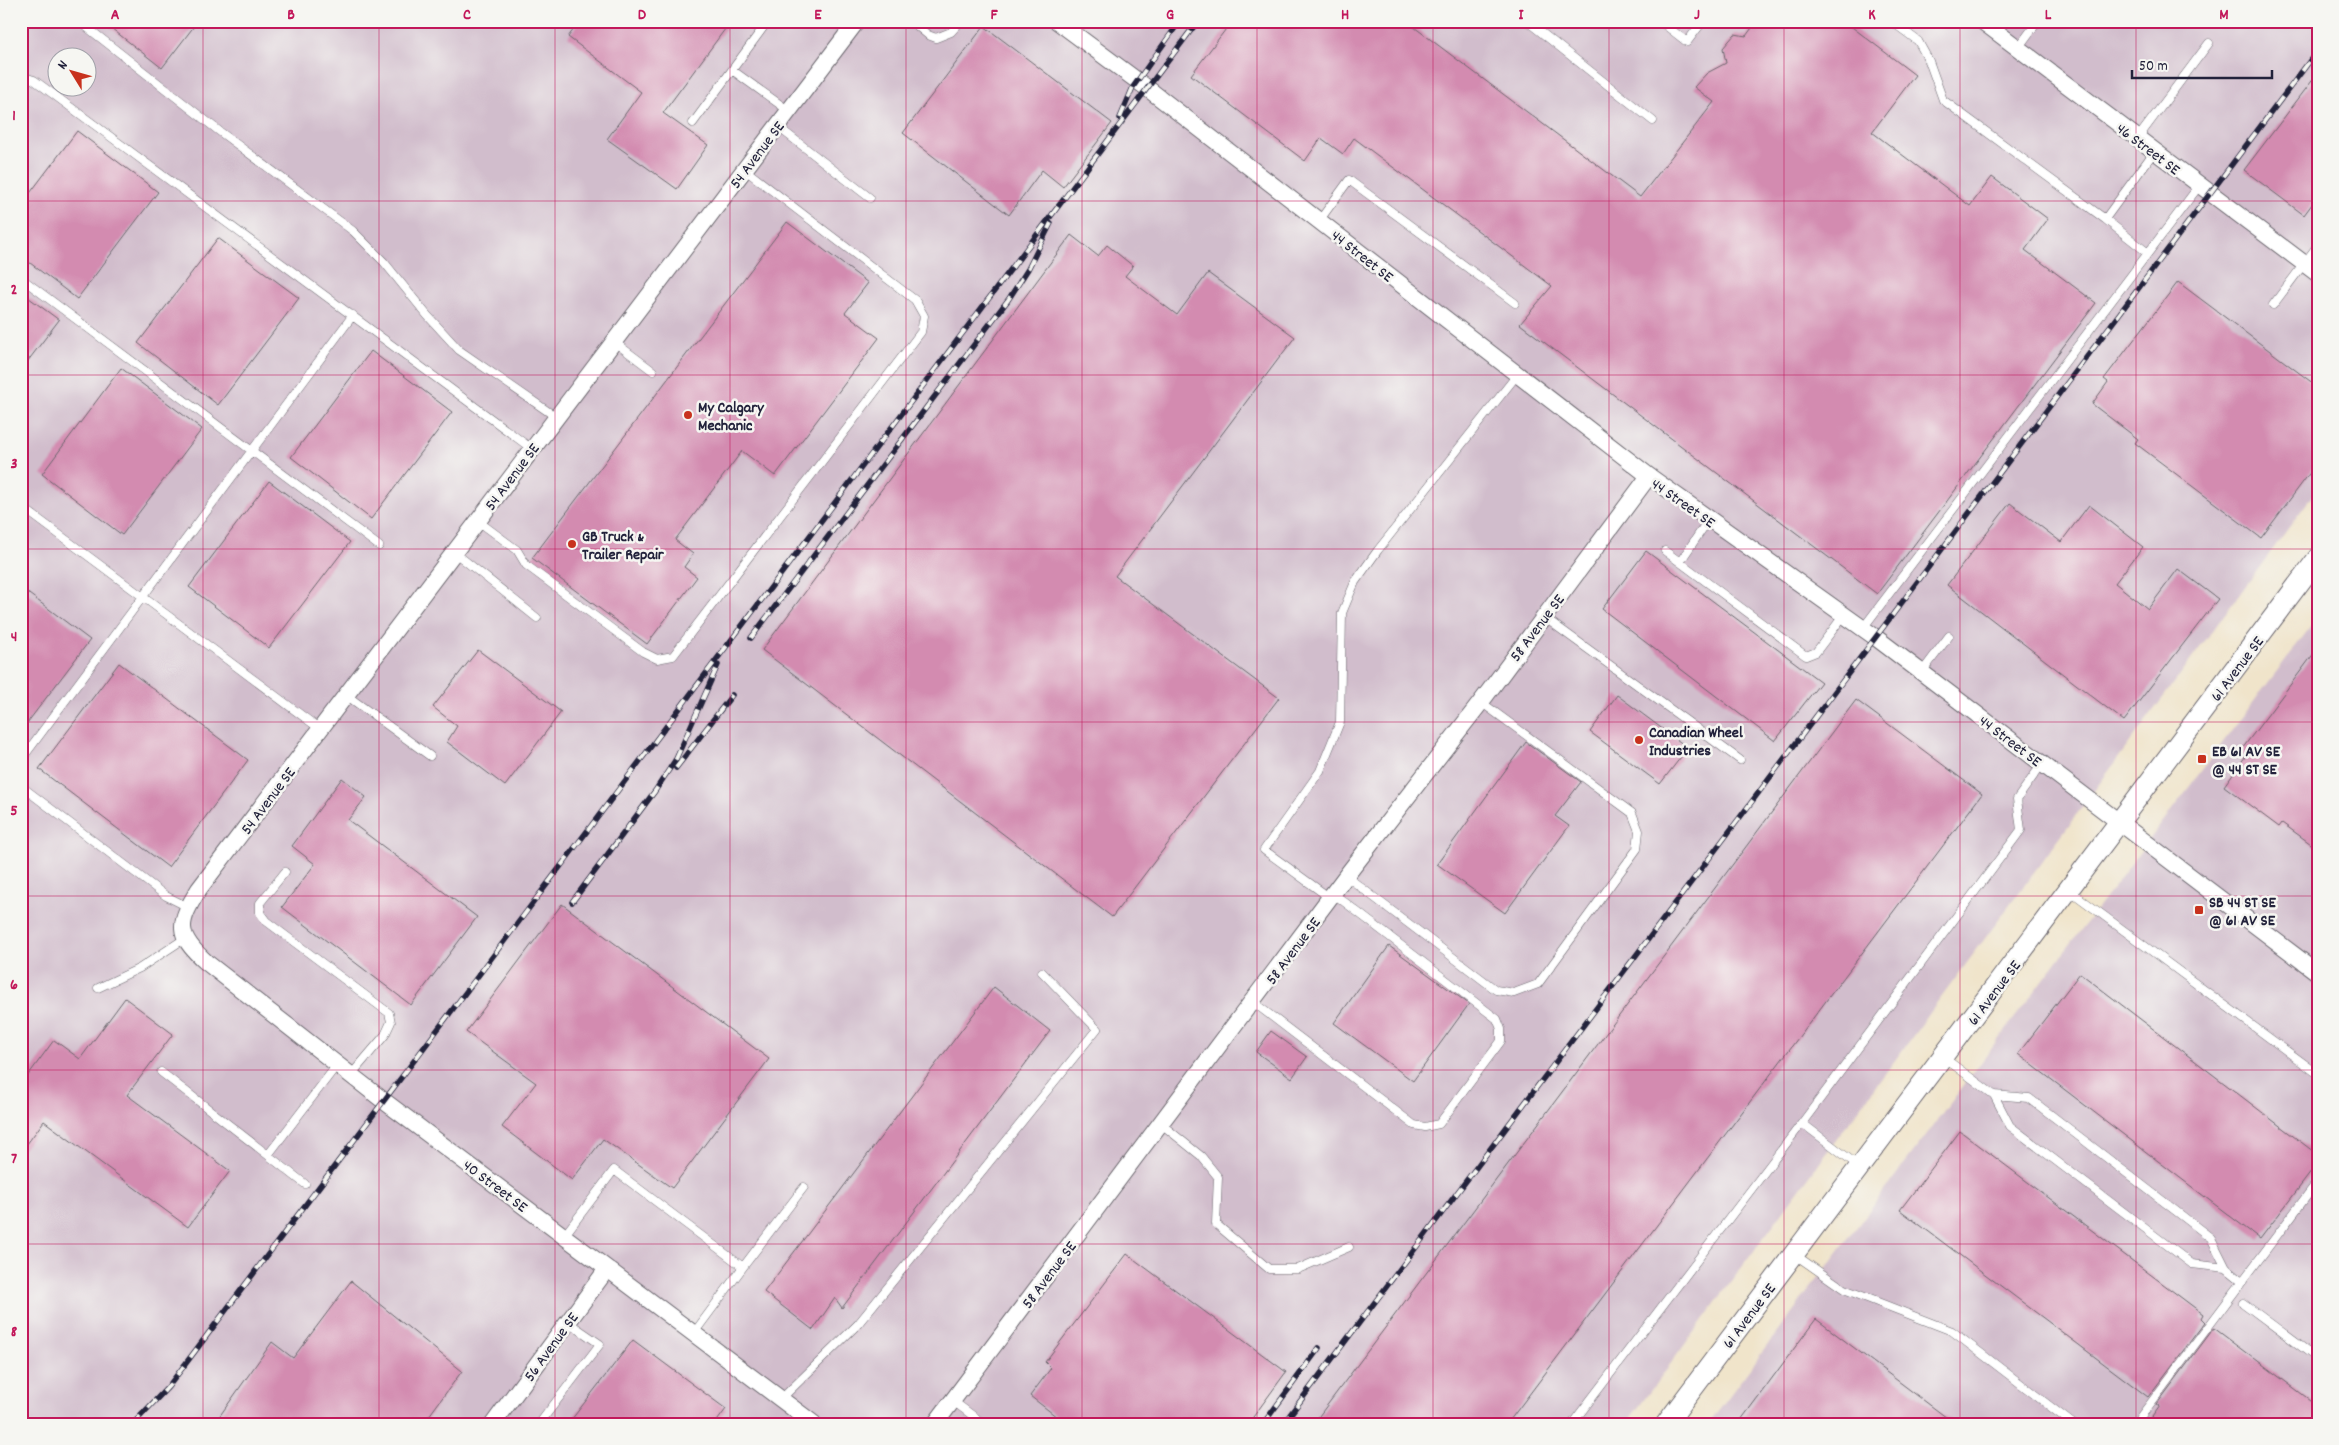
<svg xmlns="http://www.w3.org/2000/svg" width="2339" height="1445" font-family="Dekko,sans-serif">
	<style>
		.industrial { fill: #d1bdcc; fill-rule: evenodd }
		.building { fill: #d38bb0 }
		.lines { fill: none; stroke-linecap: round; stroke-linejoin: round }
		.service-casing { stroke: #6a666d; stroke-width: 9 }
		.minor-casing { stroke: #6a666d; stroke-width: 18 }
		.tertiary-casing { stroke: #6a666d; stroke-width: 22 }
		.service { stroke: #fff; stroke-width: 8 }
		.minor { stroke: #fff; stroke-width: 16 }
		.tertiary { stroke: #fff; stroke-width: 20 }
		.rail-casing { stroke: #22223b; stroke-width: 5.5 }
		.rail { stroke: #f6f6f2; stroke-width: 4; stroke-dasharray: 11; stroke-linecap: butt }
		.grid { fill: none; stroke: #c2185b; stroke-width: 1; stroke-opacity: 0.55 }
		.poi-dot { fill: #c8321e; stroke: #f6f6f2; stroke-width: 2 }
		.labels { text-anchor: middle; stroke-width: 5; stroke-linejoin: round; paint-order: stroke }
		.street-label { font-size: 16px; fill: #22223b; stroke: #f6f6f2 }
		.poi-label { font-size: 16px; font-weight: bold; fill: #22223b; stroke: #f6f6f2; text-anchor: start }
		.neatline { fill: none; stroke: #c2185b; stroke-width: 2 }
		.grid-label { font-size: 16px; text-anchor: middle; font-weight: bold; fill: #c2185b }
	</style>
	<rect width="100%" height="100%" fill="#f6f6f2"/>
	<filter id="ink" filterUnits="userSpaceOnUse"><feTurbulence type="fractalNoise" baseFrequency=".02" numOctaves="2"/><feDisplacementMap in="SourceGraphic" scale="10" xChannelSelector="R" yChannelSelector="G"/><feConvolveMatrix kernelMatrix="1 2 1 2 8 2 1 2 1" color-interpolation-filters="sRGB"/></filter>
	<filter id="wash" filterUnits="userSpaceOnUse"><feTurbulence type="fractalNoise" baseFrequency=".0096" numOctaves="4" result="noise"/><feDisplacementMap in="SourceGraphic" scale="20" xChannelSelector="R" yChannelSelector="G"/><feGaussianBlur stdDeviation="1.12" result="paint"/><feColorMatrix in="noise" values="0 0 0 0 0 0 0 0 0 0 0 0 0 0 0 0 0 1.4 0 .05"/><feComposite in="paint" operator="in"/></filter>
	<g filter="url(#wash)">
		<rect width="100%" height="100%" fill="#f0e4ca"/>
		<path class="industrial" d="M21 21H2318V488L1626 1424H21ZM58 58H88V88H58Z
			M2318 617V1424H1708L2208 762Z"/>
		<g id="blocks">
			<path class="building" d="M102 21H198L162 68Z
				M580 21H731L663 113 708 145 677 189 607 139 641 92 568 37Z
				M1232 21H1406L1640 197 1714 102 1694 87 1707 73 1726 63 1723 48 1735 34 1746 36 1757 21H1844L1915 75 1872 132 1970 206 1992 177 2048 219 2025 250 2096 303 1877 594 1520 324 1552 286 1354 138 1343 154 1321 138 1305 161 1191 75Z
				M984 26 1112 123 1063 187 1042 170 1009 215 903 133Z
				M2318 73V196L2304 215 2244 170Z
				M77 131 158 192 77 299 21 256V205Z
				M787 222 868 283 845 313 879 338 775 476 742 451 675 540 693 554 684 567 697 577 647 644 532 558Z
				M1071 235 1098 256 1107 245 1133 266 1125 276 1177 315 1208 273 1295 337 1115 576 1279 698 1112 917 762 650Z
				M218 238 299 298 218 405 138 343Z
				M2178 282 2318 387V462L2261 538 2135 443 2138 439 2092 404 2108 382 2104 379Z
				M21 292 59 320 21 370Z
				M371 351 452 412 371 519 291 457Z
				M121 368 202 429 122 535 42 474Z
				M269 481 350 542 269 648 189 587Z
				M2010 503 2061 542 2089 505 2143 547 2115 583 2148 609 2178 569 2218 599 2124 721 1947 585Z
				M1646 551 1821 682 1775 741 1602 609Z
				M21 588 90 640 21 731Z
				M2318 648V849L2282 823 2279 827 2224 786 2245 757 2239 753Z
				M478 650 561 712 505 786 447 742 457 726 433 707Z
				M119 663 248 760 168 867 39 769Z
				M1617 695 1688 748 1660 784 1590 732Z
				M1856 700 1982 794 1507 1424H1313Z
				M1526 742 1581 782 1555 816 1569 826 1505 913 1437 864Z
				M342 778 366 797 348 820 477 917 411 1005 282 907 315 864 292 846Z
				M562 904 769 1059 672 1188 603 1139 572 1180 502 1127 536 1083 466 1032Z
				M1389 946 1469 1004 1413 1081 1334 1023Z
				M2080 973 2318 1155V1163L2260 1239 2018 1054Z
				M994 987 1050 1031 842 1308 835 1298 813 1330 764 1292Z
				M125 998 173 1034 127 1095 230 1171 188 1227 44 1121 21 1152V1085L54 1040 80 1059Z
				M1271 1031 1307 1057 1292 1078 1256 1052Z
				M1960 1131 2203 1314 2201 1318 2205 1322 2148 1397 1900 1210Z
				M1127 1254 1286 1372 1248 1424H1066L1030 1396 1051 1368 1045 1362Z
				M351 1281 462 1371 423 1424H214L272 1342 293 1358Z
				M1816 1319 1955 1424H1738Z
				M2214 1328 2318 1406V1424H2147L2160 1406 2157 1404Z
				M633 1340 726 1409 715 1424H568Z"/>
		</g>
	</g>
	<g filter="url(#ink)">
		<use href="#blocks" fill-opacity="0" stroke="#6a666d" stroke-width="1"/>
		<g class="lines">
			<g class="service-casing">
				<path id="service" d="M79 21 219 131 353 231 384 262 427 315 459 350 556 417
					M911 21 928 35 936 38 951 32 961 21
					M1527 21 1653 121
					M1660 21 1687 42 1703 21
					M1891 21 1918 41 1929 61 1943 100 2105 219 2154 152
					M2018 48 2038 21
					M732 70 789 111
					M21 76 34 80 532 449
					M693 123 768 21
					M777 126 870 198
					M2137 139 2209 43
					M2105 219 2148 253
					M1319 221 1349 180 1515 303
					M21 278 379 546
					M2273 305 2318 245
					M613 341 653 371
					M21 506 320 729
					M478 521 517 550 526 565 643 652 657 659 673 656 921 332 924 316 915 300 744 169
					M1665 551 1806 656 1816 652 1844 615
					M454 552 537 618
					M1680 562 1709 519
					M1544 617 1740 760
					M1863 628 2199 186
					M1922 672 1949 636
					M346 695 430 756
					M21 760 353 315
					M21 786 166 896 188 907
					M285 872 260 903V913L266 921 389 1013 391 1022 385 1035 351 1075
					M1346 876 1496 990 1514 993 1538 984 1637 849 1639 831 1632 813 1481 702
					M2069 890 2318 1074
					M1330 898 1264 850 1320 771 1340 722 1342 613 1355 582 1378 550 1517 375
					M98 988 140 968 184 939
					M1253 1002 1414 1125 1425 1127 1439 1124 1501 1041V1029L1497 1019 1334 894
					M1943 1057 1994 1095 2010 1126 2192 1264 2226 1268
					M161 1072 305 1184
					M1994 1095 2029 1098 2211 1238 2226 1268 2242 1281
					M1160 1123 1201 1156 1218 1177 1216 1224 1269 1269H1298L1349 1247
					M1802 1123 1860 1167
					M268 1155 337 1065
					M564 1236 614 1170 743 1267 694 1333
					M1794 1254 1844 1289 1952 1331 2073 1424
					M743 1267 804 1187
					M2243 1303 2318 1359
					M781 1399 858 1324 1097 1029 1042 972
					M953 1401 984 1424
					M539 1424 600 1344 568 1322
					M1572 1424 1802 1123 2021 830 2017 799 2042 764
					M2135 1424 2318 1181"/>
			</g>
			<g class="minor-casing">
				<path id="minor" d="M1057 21 1147 88 1649 476 1875 637 2318 973
					M1982 21 2318 274
					M493 1424 607 1269
					M814 1424 384 1101 206 962C175 934 178 923 199 889L857 21
					M935 1424 1346 876 1481 702 1649 476"/>
			</g>
			<g class="tertiary-casing">
				<path id="tertiary" d="M1666 1424 2318 558"/>
			</g>
			<use href="#service" class="service"/>
			<use href="#minor" class="minor"/>
			<use href="#tertiary" class="tertiary"/>
			<g class="rail-casing">
				<path id="rail" d="M1120 118 1133 87 1180 21
					M751 638 1008 300 1028 269 1051 223
					M676 768 732 695
					M572 902 655 791 676 759 718 665
					M133 1424 168 1387 1198 21
					M1263 1424 1319 1348
					M1283 1424 2318 50"/>
			</g>
			<use href="#rail" class="rail"/>
		</g>
	</g>
	<path class="grid" d="M203 21V1424M379 21V1424M555 21V1424M730 21V1424M906 21V1424M1082 21V1424M1257 21V1424M1433 21V1424M1609 21V1424M1784 21V1424M1960 21V1424M2136 21V1424M21 201H2318M21 375H2318M21 549H2318M21 722H2318M21 896H2318M21 1070H2318M21 1244H2318"/>
	<g class="poi-dot">
		<circle cx="688" cy="415" r="5"/>
		<circle cx="572" cy="544" r="5"/>
		<circle cx="1639" cy="740" r="5"/>
		<rect x="2197" y="754" width="10" height="10" rx="2.5"/>
		<rect x="2194" y="905" width="10" height="10" rx="2.5"/>
	</g>
	<g class="labels">
		<g class="street-label">
			<text transform="translate(2149 148) rotate(37)" y="6">46 Street SE</text>
			<text transform="translate(756 154) rotate(-53)" y="6">54 Avenue SE</text>
			<text transform="translate(1363 255) rotate(38)" y="6">44 Street SE</text>
			<text transform="translate(511 476) rotate(-53)" y="6">54 Avenue SE</text>
			<text transform="translate(1684 502) rotate(35)" y="6">44 Street SE</text>
			<text transform="translate(1536 627) rotate(-53)" y="6">58 Avenue SE</text>
			<text transform="translate(2236 668) rotate(-53)" y="6">61 Avenue SE</text>
			<text transform="translate(2011 740) rotate(37)" y="6">44 Street SE</text>
			<text transform="translate(267 800) rotate(-53)" y="6">54 Avenue SE</text>
			<text transform="translate(1292 950) rotate(-53)" y="6">58 Avenue SE</text>
			<text transform="translate(1993 992) rotate(-53)" y="6">61 Avenue SE</text>
			<text transform="translate(496 1185) rotate(37)" y="6">40 Street SE</text>
			<text transform="translate(1048 1274) rotate(-53)" y="6">58 Avenue SE</text>
			<text transform="translate(1748 1315) rotate(-53)" y="6">61 Avenue SE</text>
			<text transform="translate(550 1346) rotate(-54)" y="6">56 Avenue SE</text>
		</g>
		<g class="poi-label">
			<text x="698" y="412">My Calgary<tspan x="698" dy="18">Mechanic</tspan></text>
			<text x="582" y="541">GB Truck &amp;<tspan x="582" dy="18">Trailer Repair</tspan></text>
			<text x="1649" y="737">Canadian Wheel<tspan x="1649" dy="18">Industries</tspan></text>
			<text x="2212" y="756">EB 61 AV SE<tspan x="2212" dy="18">@ 44 ST SE</tspan></text>
			<text x="2209" y="907">SB 44 ST SE<tspan x="2209" dy="18">@ 61 AV SE</tspan></text>
		</g>
	</g>
	<rect width="2339" height="1445" fill="none" stroke="#f6f6f2" stroke-width="55"/>
	<g transform="translate(72 72) rotate(307)"><circle r="24" fill="#f6f6f2" stroke="#a1a1a9"/>
	<path d="M0-4L9 19L0 12L-9 19Z" fill="#c8321e"/>
	<text y="-8" font-size="14" font-weight="bold" text-anchor="middle" fill="#22223b">N</text>
	</g>
	<path d="M2132 70v8h140v-8" fill="none" stroke="#22223b" stroke-width="2.5"/>
	<text x="2139" y="70" font-size="15" fill="#22223b" stroke="#f6f6f2" stroke-width="4" paint-order="stroke">50 m</text>
	<rect x="28" y="28" width="2284" height="1390" class="neatline"/>
	<g class="grid-label">
		<text x="115" y="19">A</text>
		<text x="291" y="19">B</text>
		<text x="467" y="19">C</text>
		<text x="642" y="19">D</text>
		<text x="818" y="19">E</text>
		<text x="994" y="19">F</text>
		<text x="1170" y="19">G</text>
		<text x="1345" y="19">H</text>
		<text x="1521" y="19">I</text>
		<text x="1697" y="19">J</text>
		<text x="1872" y="19">K</text>
		<text x="2048" y="19">L</text>
		<text x="2224" y="19">M</text>
		<text x="14" y="120">1</text>
		<text x="14" y="294">2</text>
		<text x="14" y="468">3</text>
		<text x="14" y="641">4</text>
		<text x="14" y="815">5</text>
		<text x="14" y="989">6</text>
		<text x="14" y="1163">7</text>
		<text x="14" y="1336">8</text>
	</g>
</svg>
